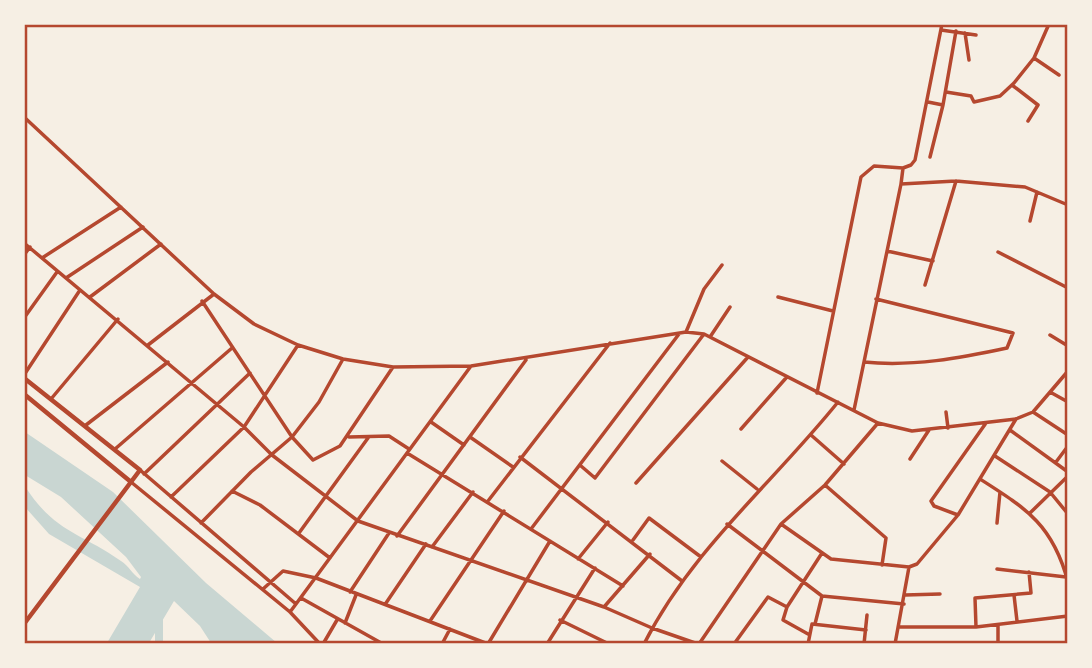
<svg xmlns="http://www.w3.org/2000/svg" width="1092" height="668" font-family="Karla,sans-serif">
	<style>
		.water { fill: #c9d6d2 }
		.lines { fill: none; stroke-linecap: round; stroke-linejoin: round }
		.canal { stroke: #c9d6d2; stroke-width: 8 }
		.minor { stroke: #b5482f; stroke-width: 3.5 }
		.tertiary { stroke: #b5482f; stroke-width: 4.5 }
		.neatline { fill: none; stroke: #b5482f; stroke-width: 2.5 }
	</style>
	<rect width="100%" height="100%" fill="#f6efe4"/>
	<path class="water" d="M25 432 113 492 206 583 277 643H211L200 626 174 601 149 643H107L140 587 49 534 25 507 24 485C55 533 78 531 121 561 129 566 132 574 140 579L141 577 126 557 61 497 25 475Z"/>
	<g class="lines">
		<path class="canal" d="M159 644V615"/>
		<path class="minor" d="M941 30 976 35
			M965 33 969 60
			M1034 58 1059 75
			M1012 85 1038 105 1028 121
			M946 92 971 96 974 102 1000 96 1014 83 1034 58 1049 24
			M928 102 943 105 930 157
			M943 105 956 31
			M24 117 214 294 254 324 298 345 343 359 393 367 471 366 686 332 704 334 878 423 912 431 1016 419 1033 412 1068 371
			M903 168 911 165 915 160 942 24
			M1030 221 1037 192
			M24 243 244 427 272 455 358 521 604 607 652 628 698 644
			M887 251 933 261
			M998 252 1068 288
			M24 255 30 247
			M42 258 121 207
			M66 278 143 227
			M925 285 956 181
			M90 297 161 244
			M778 297 833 311
			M202 301 292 437 313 460 340 446 393 367
			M24 318 57 272
			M686 332 704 289 722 265
			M1050 335 1068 346
			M710 337 730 307
			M148 345 214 294
			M864 362C912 367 961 358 1007 348L1013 333 876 299
			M24 375 80 290
			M1050 392 1068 402
			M817 393 861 177 874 166 903 168 901 184
			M51 399 118 319
			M854 410 901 184 956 181 1025 187 1068 205
			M946 412 948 428
			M1033 412 1068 435
			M431 422 464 445
			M86 425 168 362
			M741 429 786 378
			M1010 430 1068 472
			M811 435 844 464
			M349 437 389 436 409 449
			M470 437 513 467
			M115 449 232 348
			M407 453 623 586
			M995 456 1050 492 1068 514
			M520 457 682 581
			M910 459 929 430
			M722 461 757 489
			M1056 462 1068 446
			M581 466 595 478 704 334
			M140 470 296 604 290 612
			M144 474 250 373
			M980 479C1027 509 1053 525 1068 582
			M131 482 290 612 320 644
			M636 483 748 357
			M825 485 886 538 882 565
			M232 491 260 505 330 558
			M171 497 244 427 298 345
			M488 501 610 343
			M1031 512 1068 476
			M958 515 934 506 931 501 986 423
			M201 523 251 472 292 437 319 402 343 359
			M997 523 1000 492
			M727 524 822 596
			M781 524 831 559 909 567 895 644
			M531 529 679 334
			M299 533 368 438
			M397 536 526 360
			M633 540 649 518 701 557
			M432 547 473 492
			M578 559 608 522
			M909 567 917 564 958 515 1016 419
			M997 569 1066 577
			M263 589 283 571 316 578 488 644
			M350 592 389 533
			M905 595 940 594
			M1014 595 1017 621
			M301 598 383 644
			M386 603 426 544
			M296 604 471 366
			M604 607 650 554
			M787 607 783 620 808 634
			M560 620 609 644
			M430 621 504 511
			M345 623 356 595
			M815 624 822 596 904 604
			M900 627H976L1068 616
			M976 627 975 598 1031 593 1029 572
			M323 644 337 620
			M442 644 450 629
			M488 644 550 541
			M547 644 595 568
			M644 644C692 549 773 483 838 402
			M699 644 781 524 825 485 878 423
			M734 644 768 597 787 607 822 553
			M808 644 812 624 866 630
			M864 644 867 615
			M998 644V625"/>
		<path class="tertiary" d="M24 378 140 470 24 624
			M24 394 131 482"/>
	</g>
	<rect width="1092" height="668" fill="none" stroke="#f6efe4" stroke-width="52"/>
	<rect x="26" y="26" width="1040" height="616" class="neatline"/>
</svg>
